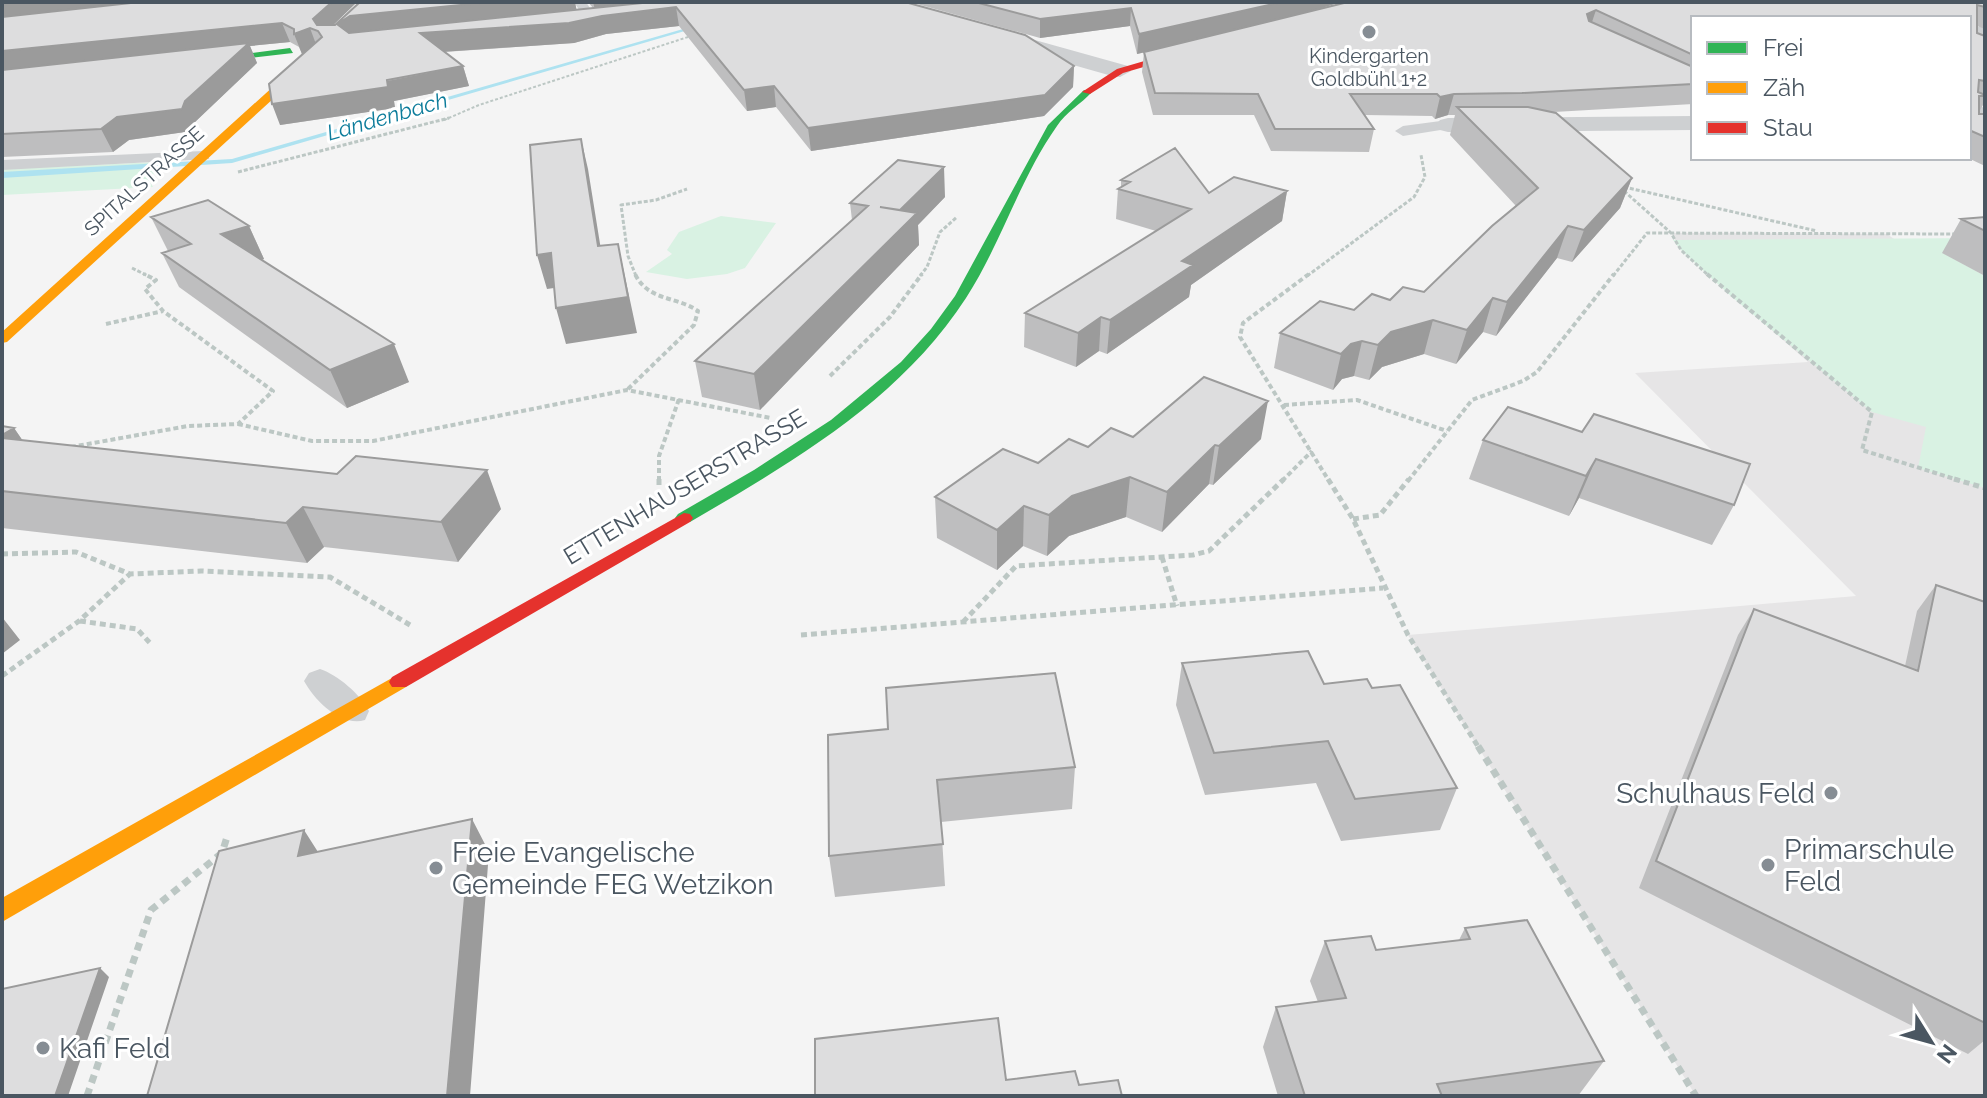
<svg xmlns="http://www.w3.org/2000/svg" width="1987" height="1098" font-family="Raleway,sans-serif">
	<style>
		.education { fill: #e6e5e6 }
		.green { fill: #d9f2e3 }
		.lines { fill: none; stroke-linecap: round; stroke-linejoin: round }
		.stream { fill: #aee2f0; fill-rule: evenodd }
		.path-far4 { stroke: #bcc7c4; stroke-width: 2; stroke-dasharray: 3 2; stroke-linecap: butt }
		.path-far3 { stroke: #bcc7c4; stroke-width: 3; stroke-dasharray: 4 2; stroke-linecap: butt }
		.path-far2 { stroke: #bcc7c4; stroke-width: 4; stroke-dasharray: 5 3; stroke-linecap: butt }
		.path-far1 { stroke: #bcc7c4; stroke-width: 5; stroke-dasharray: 6 4; stroke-linecap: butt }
		.path { stroke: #bcc7c4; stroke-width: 7; stroke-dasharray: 8 6; stroke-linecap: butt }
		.lane { fill: #ced0d2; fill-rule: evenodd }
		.street { fill: #ced0d2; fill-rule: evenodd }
		.fast { fill: #30b455; fill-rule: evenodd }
		.slow { fill: #ff9f0a; fill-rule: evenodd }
		.jam { fill: #e5322d; fill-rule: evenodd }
		.wall { fill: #bebebf }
		.shaded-wall { fill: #9b9b9b }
		.building { fill: #ddddde; stroke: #9b9b9b; stroke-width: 2 }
		.poi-dot { fill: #868d94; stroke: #fff; stroke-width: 3 }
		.labels { text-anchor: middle; stroke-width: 6; stroke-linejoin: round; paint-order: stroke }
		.far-poi-label { font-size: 20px; fill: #4a5661; stroke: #fff }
		.far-street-label { font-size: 20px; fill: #4a5661; stroke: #fff }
		.far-water-label { font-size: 22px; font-style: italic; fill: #0c7c9b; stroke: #fff }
		.street-label { font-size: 24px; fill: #4a5661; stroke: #fff }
		.near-poi-label { font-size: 28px; fill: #4a5661; stroke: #fff; text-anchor: start }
	</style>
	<rect width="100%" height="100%" fill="#f4f4f4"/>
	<path class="education" d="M1671 233 1887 234 1985 304V1096H1696L1408 635 1856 596 1635 373 1808 362 1681 250Z"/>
	<path class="green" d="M180 161 147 177 153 187 2 195V169Z
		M721 216 776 223 745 268 727 274 687 279 646 272 672 254 667 250 679 232Z
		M1985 238 1943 253 1985 276V488L1918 468 1926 427 1872 412 1732 297 1681 250 1673 240Z"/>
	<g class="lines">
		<path class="stream" d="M697 25 702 26 232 163 2 178V172L232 159Z"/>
		<path class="path-far4" d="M444 120 479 105 691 36"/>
		<path class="path-far3" d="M238 172 449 118
			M1624 187 1817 231
			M1624 191 1671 233 1681 250 1709 276
			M132 268 148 276
			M636 276 628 256 621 205 656 200 687 189
			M920 276 927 267 940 232 957 217
			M1307 276 1414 197 1425 177 1421 155
			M1613 276 1647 233 1956 234"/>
		<path class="path-far2" d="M1309 274 1243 323 1240 337 1329 481
			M1707 274 1872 412 1862 450 1961 481
			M106 324 163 311
			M830 376 890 317 922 274
			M628 389 694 325 698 311C676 296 648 301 635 274
			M1284 405 1357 400 1447 431
			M238 424 312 441H373L627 390 771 418
			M71 447 188 426 238 424 273 391 163 311 145 289 156 280 144 274
			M659 481V456L679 399
			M1282 481 1312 451
			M1408 481 1472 400 1523 381 1537 372 1614 274"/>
		<path class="path-far1" d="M659 479V486
			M1328 479 1353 519 1408 635 1479 748
			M1954 479 1985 488
			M1353 519 1380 515 1409 479
			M2 554 76 552 130 574 201 571 330 577 410 625
			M1162 557 1177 606
			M80 621 137 629 150 643
			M963 622 1016 566 1193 555 1209 551 1284 479
			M801 635 1383 588
			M2 676 79 621 130 574"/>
		<path class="path" d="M1478 746 1696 1096
			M87 1096 151 910 222 853 227 837"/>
		<path class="lane" d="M574 2H586L597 19 595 22H587Z
			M1985 26V34L1969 36V28Z
			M1969 103 1985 108V117L1969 112Z
			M1448 120 1453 122V128L1403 136 1395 131 1403 126Z
			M203 151 209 153V159L2 170V160Z
			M320 669C338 675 360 694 369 711L365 720C341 727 315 701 304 681L309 673Z"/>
		<path class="street" d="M874 2H899L1128 66 1131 71 1120 77 1112 76 898 15Z
			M1693 116V130L1448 132 1440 130 1436 125 1440 120 1448 118Z"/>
		<path class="fast" d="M290 48 293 53 195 64 191 61Z
			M1084 90 1092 92C1081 104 1066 112 1057 126 1020 178 1001 244 966 298 899 401 794 461 690 522H678L675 518 678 514 754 470 831 420 901 362 931 329 955 296 1048 125Z"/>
		<path class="slow" d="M313 54 320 56 7 342 2 343V332L297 65Z
			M399 674 406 677 409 682 406 687 2 922V898Z"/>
		<path class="jam" d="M1199 45 1202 50 1123 73 1090 94 1082 92 1117 69Z
			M684 513 690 514 693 518 690 522 406 687H392L389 682 392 677Z"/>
	</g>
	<path class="wall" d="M2 2H357L333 25 575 2 576 10 593 8 588 2H905L1074 66 1073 87 1044 116 811 151 776 107 747 111 679 26 606 34 574 43 444 52 463 66 469 86 394 101 395 108 280 125 302 54 299 47 290 42 250 46 257 63 195 122 192 131 129 140 113 152 2 157Z
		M910 2H1341L1316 10 1901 2H1985V29L1977 26V33L1985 36V106L1983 105 1979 112V114H1985V166L1968 158H1969V18H1693V104L1554 112 1632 178 1620 208 1572 262 1557 258 1496 336 1483 332 1456 364 1424 354 1382 367 1369 380 1354 376 1342 379 1333 390 1274 368 1280 333 1390 300 1424 292 1516 206 1450 135 1455 115H1448L1435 119 1432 116 1365 115 1374 129 1369 152 1271 151 1254 115H1153L1142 72 1144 52 1155 50 1137 54 1130 26 1040 38Z
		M1121 180 1209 193 1287 191 1282 221 1191 285 1189 297 1107 354 1099 351 1076 367 1024 347 1025 313 1156 231 1116 219 1118 189 1121 188Z
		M945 197 918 225 919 245 760 410 702 397 695 361 852 220 850 203Z
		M151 217 249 226 264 259 261 260 409 382 347 408 179 287 162 253 168 251Z
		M1985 217V276L1942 253 1961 219Z
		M1508 407 1734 505 1712 545 1579 498 1569 516 1469 479 1483 440Z
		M2 426 14 428 23 441 501 509 458 562 324 547 307 563 2 528Z
		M1133 437 1261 439 1213 485 1209 484 1162 532 1126 517 1069 536 1047 556 1023 546 997 570 937 538 935 497 1088 447Z
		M1936 585 1985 602V1040L1968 1054 1639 888 1738 635 1754 609 1905 666 1917 611Z
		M1182 663 1324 684 1372 688 1457 788 1440 830 1341 841 1316 783 1205 795 1176 705Z
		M828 735 1075 767 1072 809 941 822 945 886 835 897 829 856Z
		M1465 928 1604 1061 1578 1096H1278L1263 1047 1276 1007 1318 1002 1310 981 1325 941 1376 950 1459 940Z"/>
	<path class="shaded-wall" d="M2 2H160L2 19Z
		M332 2H357L322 36 313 19Z
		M491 2H575L577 12 344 43 337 24 350 16Z
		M593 2H670L595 10Z
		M1282 2H1341L1292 17 1137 54 1139 34Z
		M676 7 679 26 606 34 574 43 426 53 420 33Z
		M1131 8 1130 26 1040 38V19Z
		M1596 10 1590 28 1587 14Z
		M282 23 290 42 250 46 257 63 195 122 192 131 129 140 113 152 101 129 117 117 2 72V51Z
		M310 28 317 47 302 54 294 34Z
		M463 66 469 86 394 101 395 108 280 125 272 104Z
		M1074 66 1073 87 1044 116 811 151 808 128Z
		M774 86 776 107 747 111 744 90Z
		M1454 94 1448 115 1435 119 1440 97Z
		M581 139 588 169 606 281 598 246Z
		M944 167 945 197 918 225 919 245 760 410 754 374 900 210Z
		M1632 178 1620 208 1572 262 1584 230Z
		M1287 191 1282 221 1191 285 1189 297 1107 354 1110 320 1182 261Z
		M249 226 264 259 237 268 221 234Z
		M1568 226 1557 258 1496 336 1507 302Z
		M618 244 637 333 566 344 556 308Z
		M551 253 561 287 547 289 537 255Z
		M1493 298 1483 332 1456 364 1467 330Z
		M1101 317 1099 351 1076 367 1078 333Z
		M1433 320 1424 354 1382 367 1369 380 1378 345 1391 332Z
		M1362 341 1354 376 1342 379 1333 390 1341 354 1351 344Z
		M394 344 409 382 347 408 330 370Z
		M1268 401 1261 439 1213 485 1219 446Z
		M14 428 40 466 2 444V435Z
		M1215 445 1209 484 1162 532 1167 492Z
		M1596 459 1579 498 1569 516 1586 476Z
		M487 470 501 509 458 562 441 522Z
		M1130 477 1126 517 1069 536 1047 556 1049 515 1072 496Z
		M1024 506 1023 546 997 570V530Z
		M303 507 324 547 307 563 286 523Z
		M2 617 20 640 2 654Z
		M472 819 489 852 470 1096H447Z
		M304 830 325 863 298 856Z
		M100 968 109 977 68 1096H55Z"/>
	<path class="building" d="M140 2H332L313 19 317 25H335L360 2H491L350 16 337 24 349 33 652 2H905L1025 35 1074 66 1045 95 808 128 774 86 744 90 676 7 602 16 569 23 420 33 463 66 387 80 388 87 272 104 269 84 322 37 318 31 310 28 294 34V29L282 23 2 51V17Z
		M975 2H1282L1139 34 1131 8 1040 19Z
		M1348 2H1985V7L1977 5V33L1985 36V81L1979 80 1978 92 1985 95V96H1979V114H1985V137L1969 130V18H1693V55L1596 10 1587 14 1589 21 1693 67V84L1522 93 1454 94 1440 97 1437 94H1350L1374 129H1275L1258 94 1155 93 1144 52Z
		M249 43 185 101 182 109 117 117 101 129 2 134V70Z
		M1457 107H1528L1556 113 1632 178 1584 230 1568 226 1507 302 1493 298 1467 330 1433 320 1391 332 1378 345 1362 341 1351 344 1341 354 1280 333 1320 301 1354 310 1372 294 1390 300 1403 287 1424 292 1492 226 1538 188Z
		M581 139 598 246 618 244 628 297 556 308 551 253 537 255 530 145Z
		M1175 148 1209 193 1234 177 1287 191 1182 261 1193 265 1110 320 1101 317 1078 333 1025 313 1191 209 1118 189 1130 182 1121 180Z
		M898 160 944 167 900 210 880 207 917 213 754 374 695 361 868 206 850 203Z
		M208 200 249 226 221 234 394 344 330 370 162 253 191 244 151 217Z
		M1985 217V231L1961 219Z
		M1204 377 1268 401 1219 446 1215 445 1167 492 1130 477 1072 496 1049 515 1024 506 997 530 935 497 1003 449 1038 463 1069 439 1088 447 1111 428 1133 437Z
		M1508 407 1582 432 1594 414 1750 464 1734 505 1596 459 1586 476 1483 440Z
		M2 426 14 428 2 435Z
		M2 438 337 474 356 456 487 470 441 522 303 507 286 523 2 491Z
		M1936 585 1985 602V1023L1656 861 1754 609 1918 671Z
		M1308 651 1324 684 1367 679 1372 688 1400 685 1457 788 1355 799 1328 741 1214 753 1182 663Z
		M1055 673 1075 767 937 780 943 844 829 856 828 735 888 729 886 688Z
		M472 819 447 1096H147L219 851 304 830 298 856Z
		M1527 920 1604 1061 1437 1084 1442 1096H1305L1276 1007 1346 998 1325 941 1371 936 1376 950 1470 939 1465 928Z
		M100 968 55 1096H2V989Z
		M998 1018 1006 1080 1075 1071 1079 1085 1118 1080 1122 1096H815V1039Z"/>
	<g class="poi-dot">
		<circle cx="1369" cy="32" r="8"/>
		<circle cx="1831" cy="793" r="8"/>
		<circle cx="1768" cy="865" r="8"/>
		<circle cx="436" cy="868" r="8"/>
		<circle cx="43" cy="1048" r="8"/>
	</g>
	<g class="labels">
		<g class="far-poi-label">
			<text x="1369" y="63">Kindergarten<tspan x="1369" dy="23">Goldbühl 1+2</tspan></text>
		</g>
		<g class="far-street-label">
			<text transform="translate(144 181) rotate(-42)" y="7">SPITALSTRASSE</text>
		</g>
		<g class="far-water-label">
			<text transform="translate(387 116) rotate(-16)" y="8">Ländenbach</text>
		</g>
		<g class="street-label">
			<text transform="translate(685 487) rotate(-31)" y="8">ETTENHAUSERSTRASSE</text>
		</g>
		<g class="near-poi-label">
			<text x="1815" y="803" text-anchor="end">Schulhaus Feld</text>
			<text x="1784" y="859">Primarschule<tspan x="1784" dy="32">Feld</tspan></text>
			<text x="452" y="862">Freie Evangelische<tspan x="452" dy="32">Gemeinde FEG Wetzikon</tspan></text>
			<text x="59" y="1058">Kafi Feld</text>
		</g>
	</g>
	<rect width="1987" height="1098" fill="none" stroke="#4a5661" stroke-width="8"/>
	<rect x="1691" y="16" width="280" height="144" fill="#ffffff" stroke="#b7bbc0" stroke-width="2"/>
	<rect x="1707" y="42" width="40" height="12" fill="#30b455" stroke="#b7bbc0" stroke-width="2"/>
	<text x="1763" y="56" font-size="24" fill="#4a5661">Frei</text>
	<rect x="1707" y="82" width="40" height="12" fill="#ff9f0a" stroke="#b7bbc0" stroke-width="2"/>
	<text x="1763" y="96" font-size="24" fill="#4a5661">Zäh</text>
	<rect x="1707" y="122" width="40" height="12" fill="#e5322d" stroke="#b7bbc0" stroke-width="2"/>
	<text x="1763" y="136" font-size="24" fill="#4a5661">Stau</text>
	<g transform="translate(1931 1042) rotate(127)" stroke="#ffffff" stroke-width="6" paint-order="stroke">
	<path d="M0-6L14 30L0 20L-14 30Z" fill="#4a5661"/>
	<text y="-12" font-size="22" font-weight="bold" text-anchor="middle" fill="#4a5661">N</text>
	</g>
</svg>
